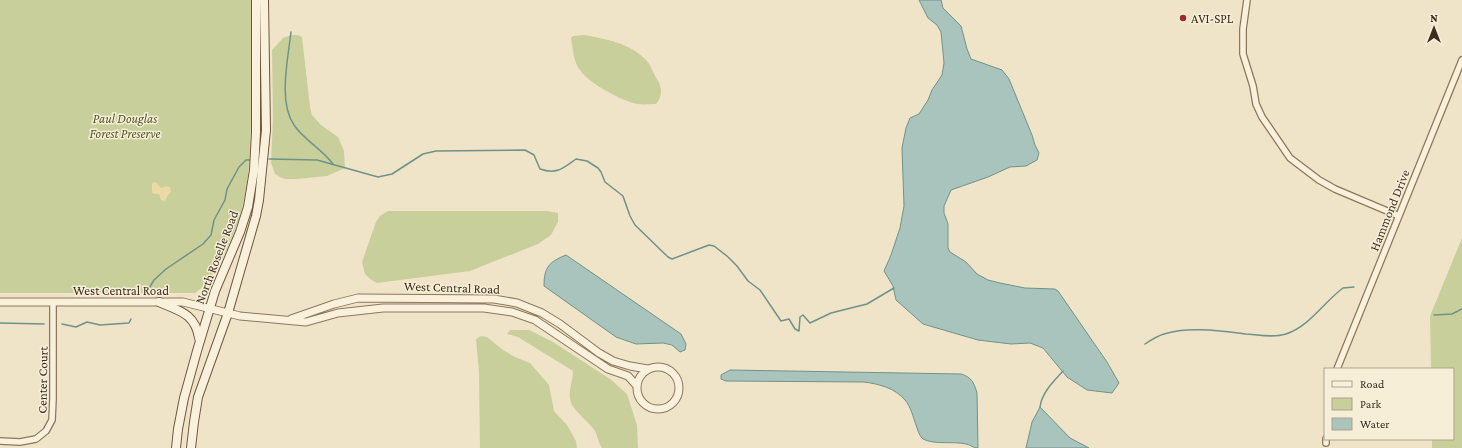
<svg xmlns="http://www.w3.org/2000/svg" width="1462" height="448" font-family="'Crimson Pro',serif">
	<style>
		.green { fill: #c9cf9b }
		.sand { fill: #ecd9a5 }
		.water { fill: #a9c4bc; stroke: #6f938a }
		.lines { fill: none; stroke-linecap: round; stroke-linejoin: round }
		.stream { stroke: #6f938a; stroke-width: 1.5 }
		.minor-casing { stroke: #8d765c; stroke-width: 8 }
		.tertiary-casing { stroke: #8d765c; stroke-width: 9 }
		.secondary-casing { stroke: #6f573f; stroke-width: 10 }
		.minor { stroke: #faf1dc; stroke-width: 5.5 }
		.tertiary { stroke: #faf1dc; stroke-width: 7 }
		.secondary { stroke: #faf1dc; stroke-width: 8 }
		.poi-dot { fill: #9e2a2b; stroke: #f7eed8; stroke-width: 1.5 }
		.labels { text-anchor: middle; stroke-width: 3; stroke-linejoin: round; paint-order: stroke }
		.poi-label { font-size: 13px; fill: #3d2e20; stroke: #f7eed8; text-anchor: start }
		.park-label { font-size: 13px; font-style: italic; fill: #4d5a26; stroke: #f7eed8 }
		.street-label { font-size: 13px; fill: #3d2e20; stroke: #f7eed8 }
	</style>
	<rect width="100%" height="100%" fill="#f0e4c8"/>
	<path class="green" d="M0 0H252C252 41 252 81 251 122 250 154 249 185 240 216 236 228 230 241 225 253 217 269 210 283 195 293H0Z
		M291 35H298L302 37 310 107 312 115 321 125 338 137 344 151 345 168 327 176 297 179H285L280 177 275 174 271 163 273 118 272 50 283 38Z
		M584 35C606 39 630 43 646 60 651 65 653 73 657 79 662 87 663 96 656 104 650 104 643 105 637 104 622 101 588 83 580 70 573 61 573 49 571 38L573 36Z
		M388 211H547L558 213V222L551 235 538 244 470 271 377 283 370 279 365 274 362 262 376 222 380 216Z
		M1462 238V448H1432V439H1453V369H1431L1430 316Z
		M510 330H529L553 342 610 379 627 394 637 425 638 448H602C598 442 598 437 595 431 590 423 572 409 571 402 567 392 573 382 573 371L518 337 507 334Z
		M481 336 487 337 503 350 515 357 530 363 549 385 554 411 567 425 576 441 577 448H480L479 372 476 339Z"/>
	<path class="sand" d="M153 182 157 183 161 188 166 186 170 187 171 192 168 195 165 201 161 200 159 194H155L152 193V184Z"/>
	<path class="water" d="M919 0H941L943 8 961 26 967 49 971 59 1002 70 1009 79 1032 135 1035 145 1039 153 1037 160 1026 166 1010 167 988 177 951 190 944 206V213L948 224V248L950 252 966 262 977 274 988 280 1000 283 1025 288 1055 289 1058 291 1107 362 1119 383 1112 393 1087 390 1067 377 1043 348 1030 343 1011 344 978 340 923 324 896 300 893 286 884 271 891 255 900 228 904 206 902 148 906 128 910 118 919 114 928 100 932 90 942 75 944 63 941 32 937 25 928 18Z
		M566 255 681 334 686 344 685 350 680 352 672 345 663 343 636 344 616 337 544 286C544 267 549 262 566 255Z
		M730 370 961 374C971 377 974 382 977 393L978 448C973 448 971 445 966 444 954 441 934 445 923 439 919 436 918 430 916 425 913 417 911 407 905 400 895 388 879 384 864 382L726 381 721 379V375Z
		M1040 407 1070 438 1089 448H1026L1032 422Z"/>
	<g class="lines">
		<path class="stream" d="M291 32C288 59 278 102 294 125 304 140 322 149 333 164
			M269 159 317 160 378 177 392 174 423 154 436 151 525 150 534 155 540 169C557 175 563 168 576 159L587 161 598 168 601 172 605 182 623 196 630 216 635 225 668 257 672 259 709 245 714 246 727 256 737 266 748 281 760 290 781 321 789 319 795 329 799 331 800 317 803 315 810 323 831 313 867 304 894 288
			M148 290 154 280 166 269 203 244 211 235 214 220 225 200 227 189 239 167 246 160H250
			M1434 315 1452 314 1462 309
			M0 323 44 324
			M62 324 76 327 87 322 100 325 129 323 131 319
			M1145 344C1151 340 1157 336 1164 334 1188 326 1221 331 1246 334 1259 335 1274 338 1286 334 1310 326 1324 302 1343 288L1354 287
			M1040 407C1042 392 1054 381 1063 371"/>
		<g class="minor-casing">
			<path id="minor" d="M1247 0 1243 29V54L1253 86 1256 104 1262 117 1290 158 1319 180 1335 189 1399 216
				M1337 369 1462 60
				M0 441 20 442 36 439 46 431 52 420 53 399V302
				M1326 443V439"/>
		</g>
		<g class="tertiary-casing">
			<path id="tertiary" d="M0 302H183L240 316 306 322 338 313 383 308H484L512 312 535 320 608 369 628 376 637 386
				M291 319 334 304 358 298 494 299 517 303 542 313 560 324 599 353 613 361 630 366 648 369
				M637 388a21 21 0 1 1 42 0a21 21 0 1 1-42 0Z"/>
		</g>
		<g class="secondary-casing">
			<path id="secondary" d="M159 302C179 311 195 313 199 338
				M176 448 178 429 184 398 197 351 215 291 240 232 248 207 254 170 256 132V0
				M191 448 194 422 198 397 228 313 256 216 259 200 266 130 264 0"/>
		</g>
		<use href="#minor" class="minor"/>
		<use href="#tertiary" class="tertiary"/>
		<use href="#secondary" class="secondary"/>
	</g>
	<circle class="poi-dot" cx="1183" cy="18" r="4"/>
	<g class="labels">
		<g class="poi-label">
			<text x="1191" y="23">AVI-SPL</text>
		</g>
		<g class="park-label">
			<text x="125" y="123">Paul Douglas<tspan x="125" dy="15">Forest Preserve</tspan></text>
		</g>
		<g class="street-label">
			<text transform="translate(1389 210) rotate(-68)" y="5">Hammond Drive</text>
			<text transform="translate(216 257) rotate(-69)" y="5">North Roselle Road</text>
			<text transform="translate(452 287) rotate(2)" y="5">West Central Road</text>
			<text x="121" y="295">West Central Road</text>
			<text transform="translate(42 380) rotate(-89)" y="5">Center Court</text>
		</g>
	</g>
	<rect x="1324" y="368" width="130" height="72" fill="#f7eed8" stroke="#ada18e"/>
	<rect x="1332" y="381" width="20" height="6" fill="#faf1dc" stroke="#ada18e"/>
	<text x="1360" y="388" font-size="12" fill="#3d2e20">Road</text>
	<rect x="1332" y="398" width="20" height="12" fill="#c9cf9b" stroke="#ada18e"/>
	<text x="1360" y="408" font-size="12" fill="#3d2e20">Park</text>
	<rect x="1332" y="418" width="20" height="12" fill="#a9c4bc" stroke="#ada18e"/>
	<text x="1360" y="428" font-size="12" fill="#3d2e20">Water</text>
	<g transform="translate(1434 28)" stroke="#f7eed8" stroke-width="3" paint-order="stroke">
	<path d="M0-3L7 15L0 10L-7 15Z" fill="#3d2e20"/>
	<text y="-6" font-size="11" font-weight="bold" text-anchor="middle" fill="#3d2e20">N</text>
	</g>
</svg>
